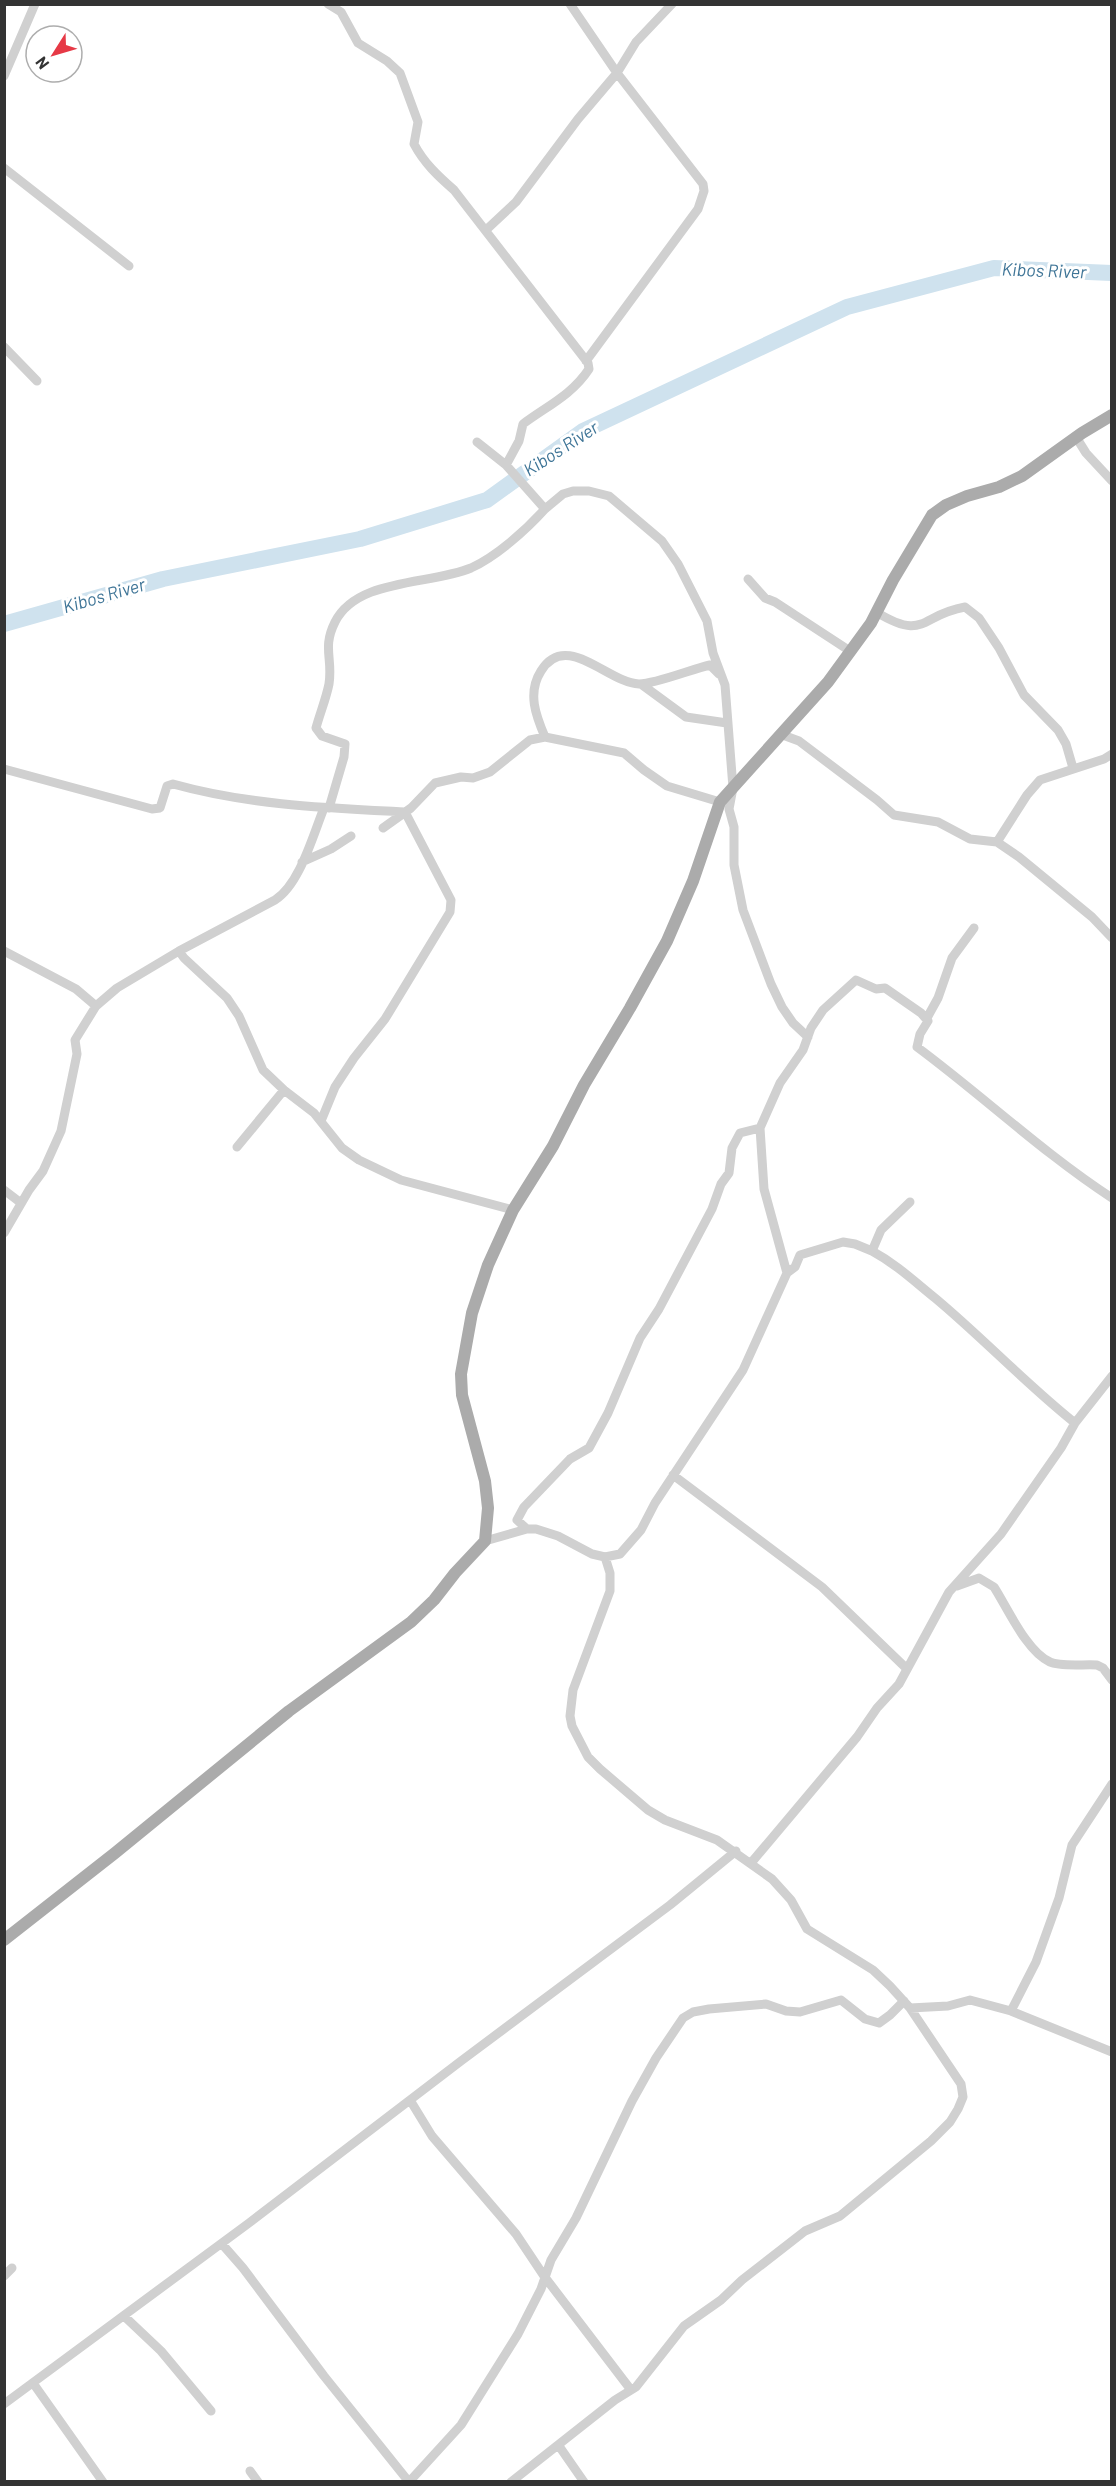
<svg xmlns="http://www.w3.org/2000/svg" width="1116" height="2486" font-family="Barlow,sans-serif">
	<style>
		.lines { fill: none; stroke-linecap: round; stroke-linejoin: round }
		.river { stroke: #cfe2ee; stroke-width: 16 }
		.minor { stroke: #d0d0d0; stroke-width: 9 }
		.major { stroke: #ababab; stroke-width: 12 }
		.labels { text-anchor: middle; stroke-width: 6; stroke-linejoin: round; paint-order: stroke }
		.water-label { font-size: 18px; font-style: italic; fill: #3f7597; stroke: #fff }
	</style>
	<rect width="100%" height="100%" fill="#fff"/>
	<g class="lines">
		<path class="river" d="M4 624 163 579 360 539 487 500 583 431 847 307 994 268 1112 273"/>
		<path class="minor" d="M328 4 341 12 358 43 387 61 400 73 418 122 414 144C424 163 438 176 454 190L588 363 589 369C572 395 547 406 523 424L519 441 506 465
			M570 4 617 73 703 184 704 191 698 209 586 361
			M4 76 35 4
			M4 168 129 266
			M486 230 516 202 578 119 617 73 636 42 672 4
			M4 347 37 381
			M1076 437 1086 453 1112 481
			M477 442 506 465 545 509 563 494 573 491H589L609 496 662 541 678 564 707 621 713 653 725 685 733 788 729 809 734 827V865L743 910 771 984 782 1007 793 1023 808 1037
			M748 579 765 598 775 602 850 651
			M876 612C926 642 919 615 965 607L979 618 999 648 1024 695 1058 730 1066 744 1073 768
			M641 684 686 717 727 723
			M780 734 799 741 877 800 894 815 938 822 970 839 997 842 1019 857 1092 917 1112 938
			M545 737C536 716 527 693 541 671 566 630 608 683 639 684 656 684 692 669 710 665L719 674
			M4 769 152 809 160 808 167 786 173 784C248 805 327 808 405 812
			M329 808 344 757 345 744 322 736 316 728C320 713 326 699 329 684 333 658 322 648 335 622 357 578 430 585 471 568 497 556 526 530 545 509
			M383 828 411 808 435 783 461 777 473 778 490 772 530 740 545 737 624 753 644 770 667 786 720 802
			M997 842 1027 795 1040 780 1104 759 1112 754
			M302 862 331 849 351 836
			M4 951 76 989 96 1006
			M179 951 184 958 227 998 239 1016 263 1070 284 1090 314 1113 342 1148 359 1160 401 1180 513 1210
			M927 1018 938 998 952 958 974 928
			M321 1121 335 1087 354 1058 385 1019 450 912 451 900 405 812
			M760 1128 764 1189 787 1273
			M237 1147 284 1090
			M4 1190 21 1203
			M910 1202 881 1230 872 1251C896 1264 914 1281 935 1298 983 1338 1026 1384 1075 1423
			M4 1233 29 1190 43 1171 61 1131 77 1054 75 1040 96 1006 117 988 179 951 275 900C300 884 313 835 324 808
			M673 1475 822 1587 906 1668
			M527 1529 517 1520 524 1507 570 1459 589 1448 608 1413 640 1338 659 1309 712 1209 721 1184 729 1173 732 1148 740 1133 760 1128 780 1083 803 1050 811 1028 823 1010 856 980 876 989 885 988 921 1013 928 1021 920 1034 917 1047C983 1096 1043 1153 1112 1198
			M485 1541 527 1529H536L558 1536 592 1554 605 1557 620 1554 641 1530 655 1503 743 1370 787 1273 795 1267 800 1255 843 1242 855 1244 872 1251
			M957 1586 979 1578 994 1587C1008 1609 1027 1652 1050 1662 1060 1667 1085 1664 1097 1665L1103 1668 1112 1680
			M751 1863 857 1737 877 1708 899 1684 949 1592 1001 1534 1061 1448 1075 1423 1112 1376
			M910 2008 948 2006 970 2000 1011 2011 1112 2052
			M1011 2011 1036 1962 1059 1898 1072 1845 1112 1784
			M410 2100 432 2136 516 2234 544 2276 631 2390
			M222 2244 243 2268 324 2376 409 2482
			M4 2276 12 2268
			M124 2316 161 2351 211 2411
			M33 2383 103 2482
			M4 2404 249 2223 461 2061 670 1905 736 1851
			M559 2446 584 2482
			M250 2471 258 2482
			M409 2482 461 2425 518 2334 541 2289 551 2260 576 2218 632 2101 656 2058 683 2018 693 2012 709 2009 766 2004 786 2011 800 2012 841 2000 865 2019 879 2023 890 2015 904 2001
			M511 2482 615 2400 636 2387 684 2326 721 2300 742 2280 805 2231 840 2216 931 2141 950 2122 958 2109 963 2097 961 2084 910 2008 890 1986 873 1970 807 1929 791 1900 772 1879 717 1840 665 1820 648 1810 600 1769 588 1757 572 1726 570 1716 573 1690 610 1591V1573L605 1557"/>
		<path class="major" d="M4 1940 115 1853 289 1711 411 1622 434 1600 455 1573 485 1541 488 1508 485 1481 462 1395 461 1374 472 1313 488 1265 513 1210 553 1146 584 1085 630 1008 667 941 693 881 720 802 828 682 871 623 893 580 932 515 946 505 967 496 999 487 1022 476 1082 433 1112 415"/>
	</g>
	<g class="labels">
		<g class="water-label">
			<text transform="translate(1044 271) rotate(2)" y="6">Kibos River</text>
			<text transform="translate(561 449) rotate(-33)" y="6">Kibos River</text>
			<text transform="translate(104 596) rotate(-16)" y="6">Kibos River</text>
		</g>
	</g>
	<rect width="1116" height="2486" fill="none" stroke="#333333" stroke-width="12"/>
	<g transform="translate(54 54) rotate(233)"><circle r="28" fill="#ffffff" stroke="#adadad" stroke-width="1.5"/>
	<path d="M0-4.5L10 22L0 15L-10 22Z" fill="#e63946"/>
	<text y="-9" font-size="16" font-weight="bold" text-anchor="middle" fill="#333333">N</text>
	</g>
</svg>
